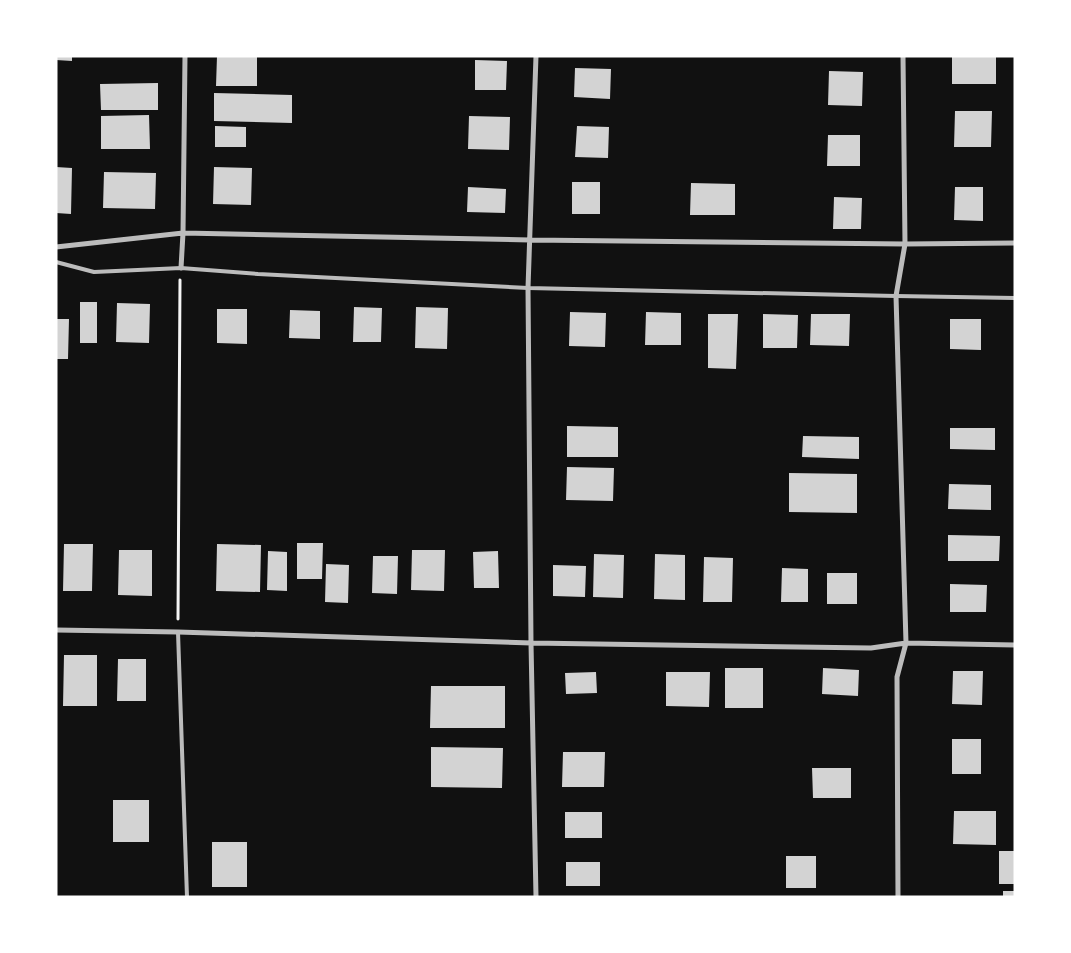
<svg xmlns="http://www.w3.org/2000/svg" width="1071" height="953" font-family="'DejaVu Sans',sans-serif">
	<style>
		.building { fill: #d3d3d3 }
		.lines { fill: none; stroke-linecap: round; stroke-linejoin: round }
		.path { stroke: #f5f5f5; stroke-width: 3 }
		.service { stroke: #bcbcbc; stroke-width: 4 }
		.minor { stroke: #bcbcbc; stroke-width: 5 }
	</style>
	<rect width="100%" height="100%" fill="#111"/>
	<path class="building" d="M56 56H72V61L56 60Z
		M217 56H257V86H216Z
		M952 56H996V84H952Z
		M475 60 507 61 506 90H475Z
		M575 68 611 69 610 99 574 97Z
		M829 71 863 72 862 106 828 105Z
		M158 83V110H101L100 84Z
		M214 93 292 95V123L214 121Z
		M955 111H992L991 147H954Z
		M149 115 150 149H101V116Z
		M469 116 510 117 509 150 468 149Z
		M215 126 246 127V147H215Z
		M577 126 609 127 608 158 575 157Z
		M828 135H860V166H827Z
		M56 167 72 168 71 214 56 213Z
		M214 167 252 168 251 205 213 204Z
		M104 172 156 173 155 209 103 208Z
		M572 182H600V214H572Z
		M691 183 735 184V215H690Z
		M468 187 506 189 505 213 467 212Z
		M955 187H983V221L954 220Z
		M834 197 862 198 861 229H833Z
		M80 302H97V343H80Z
		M117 303 150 304 149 343 116 342Z
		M354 307 382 308 381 342H353Z
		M416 307 448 308 447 349 415 348Z
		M217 309H247V344L217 343Z
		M290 310 320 311V339L289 338Z
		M570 312 606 313 605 347 569 346Z
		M646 312 681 313V345H645Z
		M708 314H738L736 369 708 368Z
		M763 314 798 315 797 348H763Z
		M811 314H850L849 346 810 345Z
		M56 319H69L68 359H56Z
		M950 319H981V350L950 349Z
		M567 426 618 427V457H567Z
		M950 428H995V450L950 449Z
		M803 436 859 437V459L802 457Z
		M567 467 614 468 613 501 566 500Z
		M789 473 857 474V513L789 512Z
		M949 484 991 485V510L948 509Z
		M948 535 1000 536 999 561H948Z
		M297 543H323L322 579H297Z
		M64 544H93L92 591H63Z
		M217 544 261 545 260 592 216 591Z
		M119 550H152V596L118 595Z
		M412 550H445L444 591 411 590Z
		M268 551 287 552V591L267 590Z
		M498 551 499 588H474L473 552Z
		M594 554 624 555 623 598 593 597Z
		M655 554 685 555V600L654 599Z
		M373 556H398L397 594 372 593Z
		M704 557 733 558 732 602H703Z
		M326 564 349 565 348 603 325 602Z
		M553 565 586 566 585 597 553 596Z
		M782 568 808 569V602H781Z
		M827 573H857V604H827Z
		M950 584 987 585 986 612H950Z
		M64 655H97V706H63Z
		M118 659H146V701H117Z
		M725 668H763V708H725Z
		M823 668 859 670 858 696 822 694Z
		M953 671H983L982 705 952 704Z
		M596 672 597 693 566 694 565 673Z
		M666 672H710L709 707 666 706Z
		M431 686H505V728H430Z
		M952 739H981V774H952Z
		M431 747 503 748 502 788 431 787Z
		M563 752H605L604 787H562Z
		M812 768H851V798H813Z
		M113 800H149V842H113Z
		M954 811H996V845L953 844Z
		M565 812H602V838H565Z
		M212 842H247V887H212Z
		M999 851H1015V884H999Z
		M786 856H816V888H786Z
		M566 862H600V886H566Z
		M1003 891H1015V897H1003Z"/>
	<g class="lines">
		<path class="path" d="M178 619 180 280"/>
		<path class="service" d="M56 262 94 272 181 268 258 274 528 288 896 296 1015 298
			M178 632 187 897"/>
		<path class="minor" d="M536 56 528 288 531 643 536 897
			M56 247 183 233 530 240 905 244 1015 243
			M181 268 183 233 185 56
			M56 630 178 632 531 643 871 648 906 643 1015 645
			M898 897 897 677 906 643 896 296 905 244 903 56"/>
	</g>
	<rect width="1071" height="953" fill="none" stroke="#ffffff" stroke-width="115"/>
</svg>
